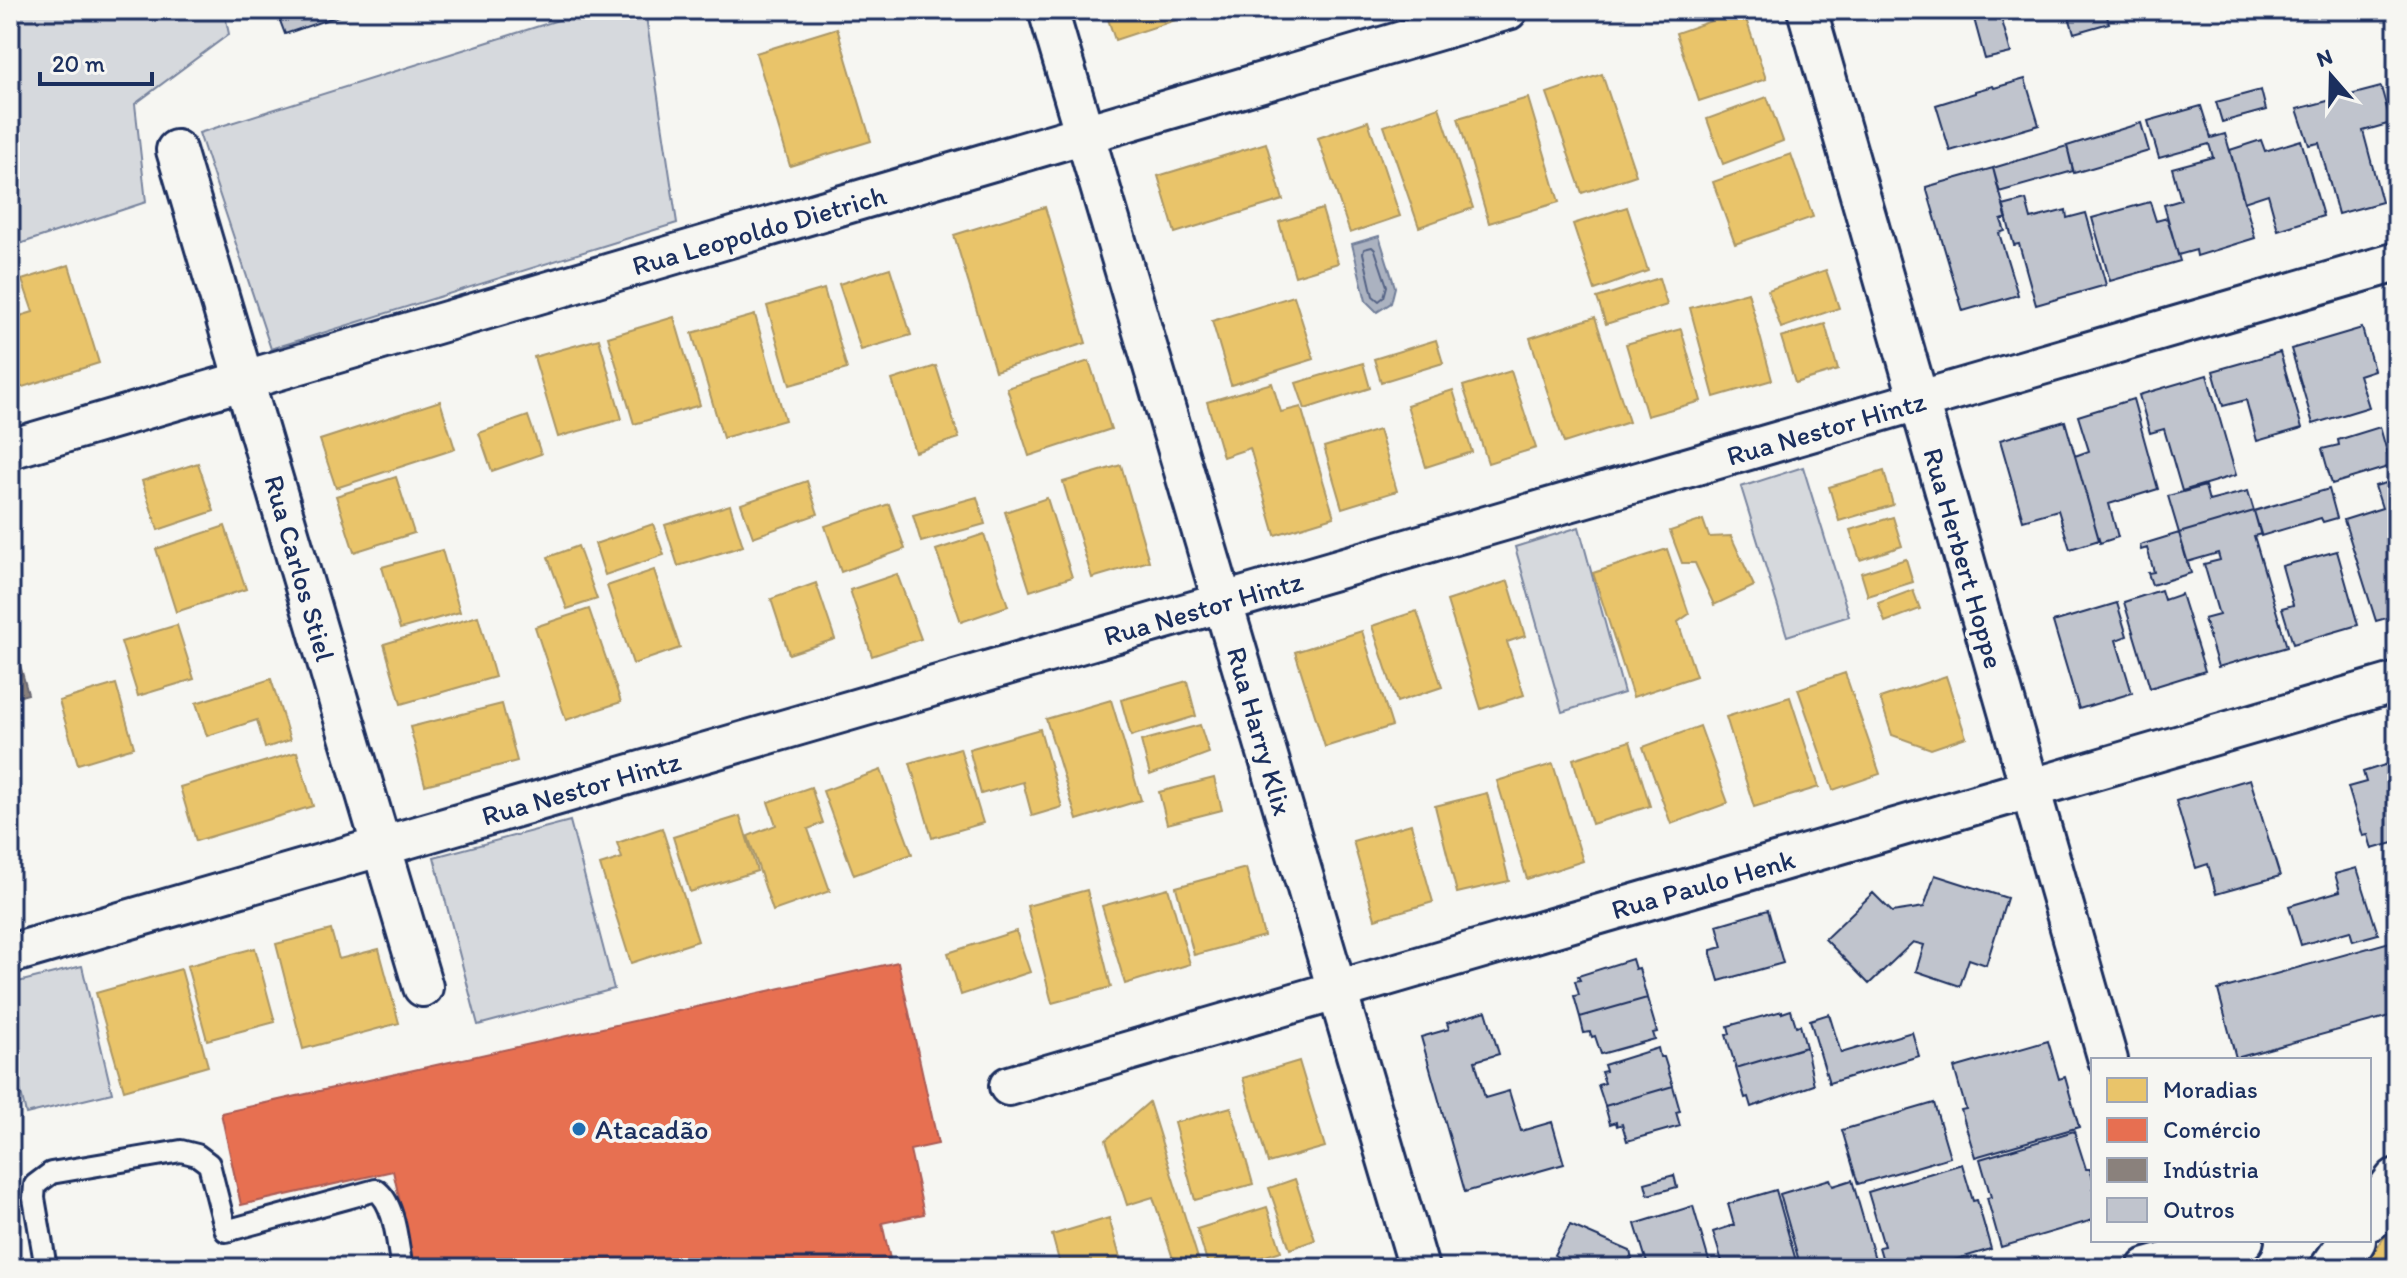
<svg xmlns="http://www.w3.org/2000/svg" width="2407" height="1278" font-family="Itim,sans-serif">
	<style>
		.green { fill: #d6d9dd; stroke: #78849e; stroke-width: 2 }
		.water { fill: #abb2c0; stroke: #717e99; stroke-width: 2 }
		.homes { fill: #e9c46a; stroke: #ab9766; stroke-width: 2 }
		.shops { fill: #e76f51; stroke: #aa5c55; stroke-width: 2 }
		.industry { fill: #8a817c; stroke: #696873; stroke-width: 2 }
		.lines { fill: none; stroke-linecap: round; stroke-linejoin: round }
		.shore { stroke: #556385; stroke-width: 2 }
		.building { fill: #c0c4cd; stroke: #1b2f5e; stroke-width: 2 }
		.service-casing { stroke: #1b2f5e; stroke-width: 26 }
		.minor-casing { stroke: #1b2f5e; stroke-width: 44 }
		.tertiary-casing { stroke: #1b2f5e; stroke-width: 50 }
		.service { stroke: #f6f6f2; stroke-width: 20 }
		.minor { stroke: #f6f6f2; stroke-width: 38 }
		.tertiary { stroke: #f6f6f2; stroke-width: 44 }
		.poi-dot { fill: #1f6fb2; stroke: #f6f6f2; stroke-width: 3 }
		.labels { text-anchor: middle; stroke-width: 8; stroke-linejoin: round; paint-order: stroke }
		.street-label { font-size: 28px; fill: #1b2f5e; stroke: #f6f6f2 }
		.poi-label { font-size: 28px; fill: #1b2f5e; stroke: #f6f6f2; text-anchor: start }
	</style>
	<rect width="100%" height="100%" fill="#f6f6f2"/>
	<filter id="ink" filterUnits="userSpaceOnUse"><feTurbulence type="fractalNoise" baseFrequency=".0125" numOctaves="2"/><feDisplacementMap in="SourceGraphic" scale="16" xChannelSelector="R" yChannelSelector="G"/><feConvolveMatrix kernelMatrix="1 2 1 2 8 2 1 2 1" color-interpolation-filters="sRGB"/></filter>
	<g filter="url(#ink)">
		<path class="green" d="M10 10H224L229 34 135 104 146 202 10 247Z
			M590 10H645L677 223 271 349 199 133Z
			M1803 467 1849 616 1787 636 1741 487Z
			M1579 527 1624 693 1562 712 1515 547Z
			M570 821 614 989 478 1025 434 857Z
			M82 966 112 1093 26 1114 10 1047V984Z"/>
		<path class="water" d="M1379 236 1395 287 1391 303 1377 312 1366 301 1352 244Z"/>
		<path class="homes" d="M1105 10H1172L1176 20 1115 40Z
			M1743 10 1766 79 1699 101 1676 33Z
			M837 28 871 141 790 166 756 53Z
			M1602 74 1636 175 1582 193 1547 93Z
			M1767 97 1783 141 1723 164 1707 119Z
			M1528 98 1559 202 1489 223 1458 118Z
			M1439 107 1473 208 1419 227 1384 126Z
			M1368 121 1400 216 1350 233 1318 138Z
			M1266 143 1283 200 1175 233 1158 176Z
			M1791 154 1813 217 1735 244 1713 182Z
			M1045 207 1086 343 995 371 954 235Z
			M1627 207 1648 271 1595 290 1573 224Z
			M1322 209 1338 263 1295 276 1279 222Z
			M69 265 99 363 10 391V319L33 312 22 280Z
			M890 268 911 335 861 350 839 284Z
			M1826 270 1839 308 1781 328 1768 290Z
			M1659 278 1667 305 1606 324 1597 298Z
			M824 289 847 369 790 385 767 306Z
			M1748 292 1772 380 1714 397 1690 308Z
			M1294 296 1314 359 1231 385 1212 321Z
			M755 315 785 420 723 438 692 333Z
			M674 317 700 405 634 424 608 337Z
			M1595 317 1629 422 1564 443 1530 338Z
			M1825 324 1838 370 1795 383 1781 337Z
			M1681 329 1701 401 1647 416 1626 344Z
			M599 339 622 419 558 437 534 357Z
			M1436 340 1443 363 1381 382 1374 359Z
			M1089 361 1111 429 1029 456 1007 388Z
			M1363 363 1370 388 1305 409 1296 383Z
			M936 366 959 438 915 452 892 380Z
			M1511 371 1536 448 1488 463 1463 386Z
			M1272 383 1281 412 1301 407 1334 517 1275 535 1250 448 1223 457 1207 402Z
			M1453 390 1472 452 1426 467 1407 405Z
			M440 401 455 449 336 488 320 440Z
			M528 416 541 454 492 471 479 433Z
			M1379 430 1397 491 1342 508 1324 447Z
			M198 463 214 511 158 530 142 481Z
			M1121 465 1149 561 1092 578 1063 482Z
			M1884 471 1893 505 1839 521 1829 487Z
			M396 477 414 533 354 552 336 496Z
			M807 481 818 514 753 537 741 504Z
			M977 497 985 524 921 542 913 515Z
			M1047 498 1072 577 1030 591 1005 512Z
			M889 504 905 549 841 572 825 526Z
			M730 505 743 546 678 566 665 525Z
			M1893 517 1902 546 1860 560 1850 530Z
			M1703 520 1709 537 1731 536 1754 586 1714 605 1695 563H1682L1670 531Z
			M653 524 664 555 605 575 595 544Z
			M225 526 246 589 176 612 156 549Z
			M984 534 1008 606 961 622 936 550Z
			M578 546 597 599 567 609 548 557Z
			M1667 549 1689 614 1678 622 1696 676 1633 697 1593 573Z
			M442 550 460 612 400 629 382 567Z
			M1906 559 1913 582 1868 596 1861 573Z
			M654 570 680 648 633 664 607 586Z
			M897 574 921 639 872 656 850 590Z
			M1508 581 1525 636 1507 642 1524 695 1481 709 1447 601Z
			M816 583 835 639 789 654 771 599Z
			M1913 590 1920 609 1885 622 1878 603Z
			M589 609 621 702 566 720 535 627Z
			M1417 611 1442 687 1397 702 1372 626Z
			M478 616 495 677 401 704 384 644Z
			M177 625 194 679 138 696 121 642Z
			M1362 631 1392 726 1325 747 1295 652Z
			M1845 673 1880 774 1833 790 1798 689Z
			M1946 676 1966 737 1931 749 1892 735 1880 698Z
			M271 679 290 740 265 748 257 720 207 736 196 703Z
			M1187 681 1196 716 1131 736 1121 700Z
			M116 684 134 747 78 764 59 701Z
			M1790 697 1819 787 1754 807 1726 717Z
			M1111 700 1141 800 1077 820 1046 719Z
			M502 704 517 761 425 785 410 727Z
			M1200 725 1209 753 1150 775 1141 741Z
			M1700 726 1728 803 1671 824 1643 747Z
			M1040 729 1062 807 1032 816 1023 782 981 794 969 749Z
			M1630 741 1650 806 1592 824 1573 759Z
			M960 748 983 823 932 838 910 763Z
			M297 752 313 806 196 841 180 787Z
			M1553 764 1583 861 1527 879 1497 781Z
			M881 770 912 854 854 875 823 791Z
			M1214 778 1222 810 1167 824 1159 792Z
			M811 787 823 823 808 829 830 891 773 911 748 836 776 825 768 802Z
			M1487 793 1509 881 1457 893 1435 806Z
			M740 816 757 871 690 892 673 837Z
			M1411 824 1433 902 1375 919 1353 841Z
			M662 828 698 941 631 963 600 865 622 858 617 843Z
			M1246 868 1264 936 1194 955 1176 887Z
			M1168 888 1190 964 1125 984 1102 906Z
			M1087 890 1111 987 1052 1003 1027 906Z
			M331 930 339 959 379 949 399 1023 303 1049 276 944Z
			M1016 931 1030 972 961 995 948 953Z
			M255 948 275 1022 207 1040 187 966Z
			M181 969 208 1066 124 1090 96 993Z
			M1299 1061 1325 1147 1268 1163 1243 1078Z
			M1149 1102 1201 1268H1176L1153 1197 1127 1205 1106 1140Z
			M1231 1107 1253 1184 1195 1200 1174 1123Z
			M1295 1179 1315 1240 1290 1249 1269 1188Z
			M1267 1207 1281 1251 1229 1268H1209L1197 1229Z
			M1109 1218 1123 1268H1061L1052 1235Z
			M2397 1220V1268H2362Z"/>
		<path class="shops" d="M898 962 938 1144 910 1150 924 1214 882 1223 892 1268H415L393 1171 241 1205 221 1113Z"/>
		<path class="industry" d="M10 628 28 694 10 699Z"/>
		<g class="lines">
			<path class="shore" d="M1372 247 1375 250 1387 286 1384 297 1379 301 1373 296 1363 253 1364 249Z"/>
		</g>
		<path class="building" d="M276 10H355L285 34Z
			M1993 10H1999L2011 53 1985 59 1973 15Z
			M2067 10H2105L2109 23 2074 33Z
			M2025 79 2039 125 1950 151 1936 105 1975 93V91L1993 86 1994 88Z
			M2381 87 2391 123 2363 131 2382 202 2338 214 2319 143 2309 145 2297 109Z
			M2261 90 2266 110 2222 122 2216 102Z
			M2201 106 2211 138 2225 134 2255 238 2197 256 2196 250 2178 255 2164 205 2181 200 2172 168 2213 157 2209 144 2159 158 2148 121Z
			M2141 123 2149 151 2074 173 2067 146Z
			M2261 140 2265 151 2301 140 2323 216 2278 230 2268 194 2244 202 2230 150Z
			M2067 146 2073 171 1999 192 1993 168Z
			M1993 168 2007 218 2001 220 2005 231 1999 233 2018 295 1963 311 1926 187Z
			M2026 200 2031 219 2066 210 2067 218 2086 213 2106 285 2036 305 2019 244 2014 245 2003 206Z
			M2150 202 2156 221 2167 218 2180 261 2110 281 2092 218Z
			M2362 328 2374 370 2359 375 2369 407 2313 424 2291 349Z
			M2280 352 2302 428 2257 441 2246 400 2223 406 2213 371Z
			M2207 375 2236 475 2182 491 2164 429 2150 433 2139 395Z
			M2133 399 2158 489 2109 504 2118 537 2100 543 2075 456 2089 451 2078 416Z
			M2065 421 2099 540 2070 549 2058 510 2023 520 2000 440Z
			M2380 427 2391 466 2332 484 2322 449 2339 445 2338 440Z
			M2397 480V615L2376 621 2344 520 2382 508 2375 486Z
			M2205 486 2209 501 2248 491 2254 511 2179 533 2168 496Z
			M2329 489 2337 518 2323 522 2321 518 2261 536 2254 511Z
			M2254 511 2261 534 2254 536 2287 647 2218 667 2204 619 2219 615 2204 564 2220 560 2218 553 2187 562 2179 533Z
			M2179 533 2191 573 2152 585 2148 573 2154 572 2147 548 2141 550 2140 545Z
			M2337 551 2358 625 2293 644 2282 608 2293 605 2282 566Z
			M2161 590 2164 600 2181 594 2205 671 2150 688 2124 602Z
			M2117 603 2127 636 2116 640 2132 693 2079 709 2053 622Z
			M2397 761V842L2372 849 2368 835 2363 836 2348 787 2366 782 2363 772Z
			M2250 779 2280 876 2216 894 2208 864 2196 868 2176 801Z
			M2357 868 2378 934 2353 941 2350 931 2301 945 2289 906 2340 891 2335 874Z
			M1935 875 2007 898 1986 965 1969 959 1960 986 1916 971 1924 945 1913 942 1869 984 1825 939 1873 893 1892 912 1924 907Z
			M1768 910 1783 963 1719 981 1711 954V950L1723 947 1717 925Z
			M2397 940V1014L2236 1058 2218 990Z
			M1632 959 1635 969 1639 968 1647 998 1580 1017 1574 996 1579 995 1575 981 1580 980 1578 976Z
			M1647 998 1657 1032 1653 1033 1655 1039 1601 1054 1595 1036 1592 1037 1590 1032 1584 1033 1580 1017Z
			M1791 1010 1796 1026 1800 1025 1806 1047 1736 1068 1726 1035 1730 1034 1728 1026 1782 1011V1013Z
			M1486 1011 1499 1054 1475 1061 1485 1098 1509 1091 1521 1131 1552 1122 1564 1164 1465 1192 1421 1037 1449 1029 1447 1023Z
			M1829 1014 1841 1053 1912 1032 1919 1056 1829 1083 1810 1020Z
			M2048 1041 2059 1079 2065 1077 2079 1127 1975 1157 1961 1110 1966 1109 1954 1068Z
			M1806 1047 1814 1085 1751 1107 1748 1097 1745 1098 1736 1068Z
			M1658 1048 1660 1057H1664L1673 1086 1605 1106 1598 1085 1605 1083 1601 1072 1606 1071 1604 1065Z
			M1673 1086 1680 1111 1676 1112 1680 1126 1627 1141 1622 1124 1617 1126 1616 1122 1610 1124 1605 1106Z
			M1934 1103 1950 1157 1858 1184 1842 1130Z
			M2074 1131 2086 1169H2090L2093 1179V1220L2001 1247 1987 1198 1991 1197 1980 1159Z
			M1962 1164 1973 1201 1977 1200 1991 1249 1927 1268H1885L1879 1247 1884 1246 1868 1192Z
			M1674 1175 1677 1187 1648 1195 1645 1183Z
			M1830 1179 1833 1186 1852 1180 1877 1266 1801 1268 1780 1194Z
			M1776 1190 1798 1268H1724L1713 1232 1734 1225 1728 1204Z
			M1693 1206 1711 1268H1642L1648 1266 1635 1224Z
			M1570 1225 1630 1251 1634 1268H1560L1558 1263 1564 1261 1554 1255Z
			M1540 1260 1554 1268H1521L1522 1266Z"/>
		<g class="lines">
			<g class="service-casing">
				<path id="service" d="M46 1268 34 1198 35 1185 51 1173 181 1151 197 1155 209 1164 226 1231 376 1190C396 1204 397 1245 402 1268"/>
			</g>
			<g class="minor-casing">
				<path id="minor" d="M1048 10 1419 1268
					M1807 10 2108 1060
					M176 150 423 987
					M10 449 1508 10
					M10 954 2397 262
					M1009 1086 2397 682
					M2147 1268 2244 1240"/>
			</g>
			<g class="tertiary-casing">
				<path id="tertiary" d="M2369 1218 2397 1181
					M2333 1268 2353 1240"/>
			</g>
			<use href="#service" class="service"/>
			<use href="#minor" class="minor"/>
			<use href="#tertiary" class="tertiary"/>
		</g>
	</g>
	<circle class="poi-dot" cx="579" cy="1129" r="8"/>
	<g class="labels">
		<g class="street-label">
			<text transform="translate(759 230) rotate(-16)" y="10">Rua Leopoldo Dietrich</text>
			<text transform="translate(1826 428) rotate(-16)" y="10">Rua Nestor Hintz</text>
			<text transform="translate(1964 558) rotate(74)" y="10">Rua Herbert Hoppe</text>
			<text transform="translate(300 568) rotate(74)" y="10">Rua Carlos Stiel</text>
			<text transform="translate(1203 608) rotate(-16)" y="10">Rua Nestor Hintz</text>
			<text transform="translate(1260 731) rotate(74)" y="10">Rua Harry Klix</text>
			<text transform="translate(581 788) rotate(-16)" y="10">Rua Nestor Hintz</text>
			<text transform="translate(1703 884) rotate(-16)" y="10">Rua Paulo Henk</text>
		</g>
		<g class="poi-label">
			<text x="595" y="1139">Atacadão</text>
		</g>
	</g>
	<rect width="2407" height="1278" fill="none" stroke="#f6f6f2" stroke-width="40"/>
	<rect x="20" y="20" width="2367" height="1238" fill="none" stroke="#1b2f5e" stroke-width="3" filter="url(#ink)"/>
	<rect x="2091" y="1058" width="280" height="184" fill="#f6f6f2" stroke="#9ea6b7" stroke-width="2"/>
	<rect x="2107" y="1078" width="40" height="24" fill="#e9c46a" stroke="#9ea6b7" stroke-width="2"/>
	<text x="2163" y="1098" font-size="24" fill="#1b2f5e">Moradias</text>
	<rect x="2107" y="1118" width="40" height="24" fill="#e76f51" stroke="#9ea6b7" stroke-width="2"/>
	<text x="2163" y="1138" font-size="24" fill="#1b2f5e">Comércio</text>
	<rect x="2107" y="1158" width="40" height="24" fill="#8a817c" stroke="#9ea6b7" stroke-width="2"/>
	<text x="2163" y="1178" font-size="24" fill="#1b2f5e">Indústria</text>
	<rect x="2107" y="1198" width="40" height="24" fill="#c0c4cd" stroke="#9ea6b7" stroke-width="2"/>
	<text x="2163" y="1218" font-size="24" fill="#1b2f5e">Outros</text>
	<g transform="translate(2331 76) rotate(340)" stroke="#f6f6f2" stroke-width="6" paint-order="stroke">
	<path d="M0-6L14 30L0 20L-14 30Z" fill="#1b2f5e"/>
	<text y="-12" font-size="22" font-weight="bold" text-anchor="middle" fill="#1b2f5e">N</text>
	</g>
	<path d="M40 72v12h112v-12" fill="none" stroke="#1b2f5e" stroke-width="4"/>
	<text x="52" y="72" font-size="24" fill="#1b2f5e" stroke="#f6f6f2" stroke-width="6" paint-order="stroke">20 m</text>
</svg>
